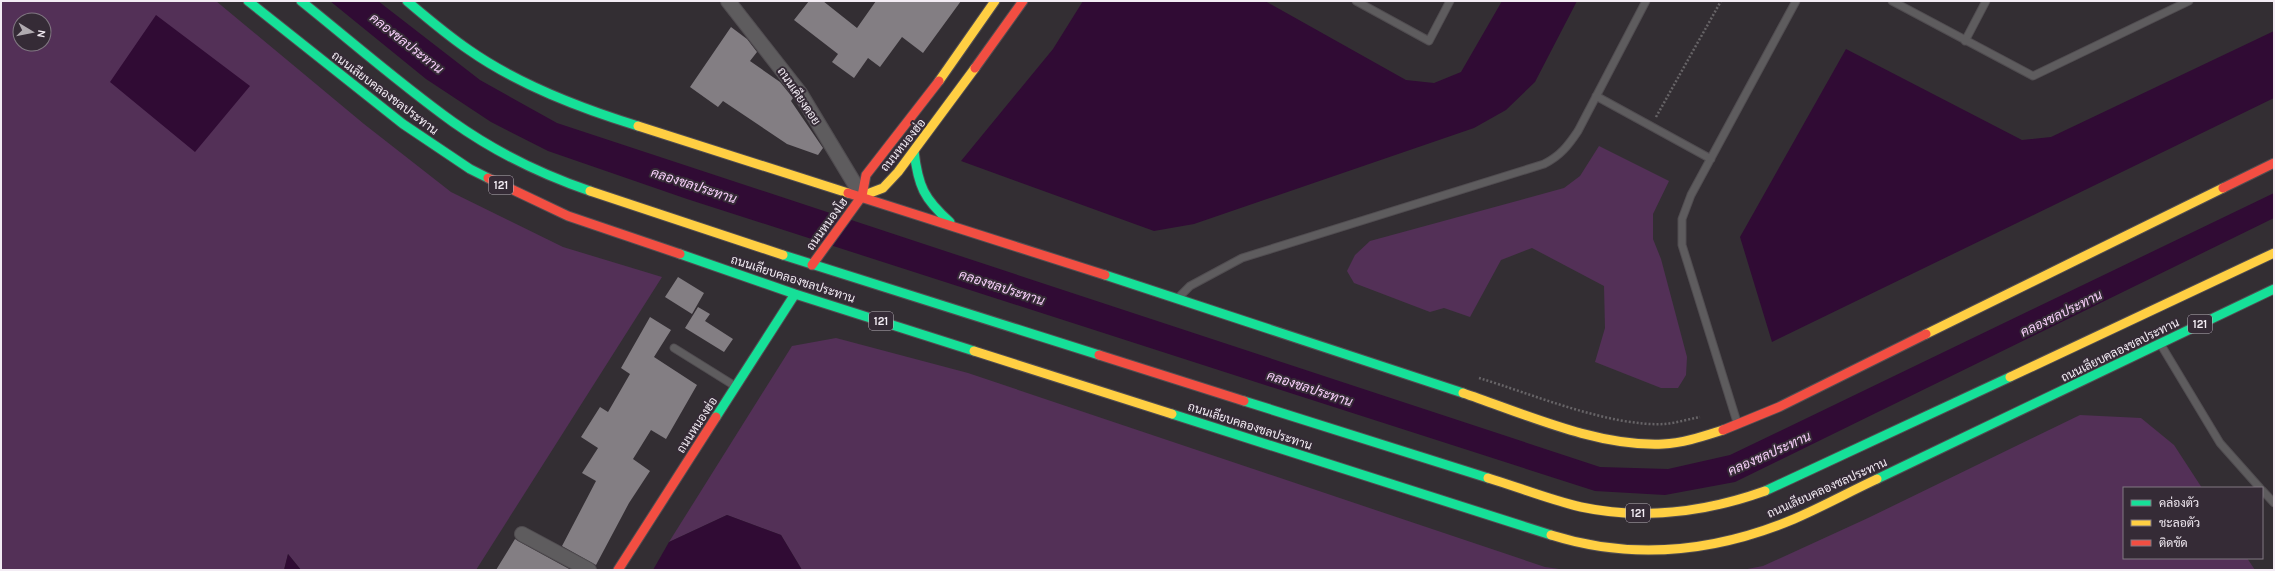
<svg xmlns="http://www.w3.org/2000/svg" width="2275" height="571" font-family="Karla,Sarabun,sans-serif">
	<style>
		.green { fill: #533057; fill-rule: evenodd }
		.water { fill: #300b34 }
		.building { fill: #837e83 }
		.lines { fill: none; stroke-linecap: round; stroke-linejoin: round }
		.lane-casing { stroke: #514d51; stroke-width: 9 }
		.street-casing { stroke: #514d51; stroke-width: 16 }
		.fast-casing { stroke: #514d51; stroke-width: 11 }
		.slow-casing { stroke: #514d51; stroke-width: 11 }
		.jam-casing { stroke: #514d51; stroke-width: 11 }
		.path { stroke: #676467; stroke-width: 2.5; stroke-dasharray: 2 2; stroke-linecap: butt }
		.lane { stroke: #5e5c5e; stroke-width: 7 }
		.street { stroke: #5e5c5e; stroke-width: 14 }
		.fast { stroke: #16e098; stroke-width: 9 }
		.slow { stroke: #ffcf43; stroke-width: 9 }
		.jam { stroke: #f24e42; stroke-width: 9 }
		.labels { text-anchor: middle; stroke-width: 4; stroke-linejoin: round; paint-order: stroke }
		.shield { fill: #352b36; stroke: #bab2bb; stroke-width: 1 }
		.shield-label { font-size: 11px; font-weight: bold; fill: #f3ecf4 }
		.street-label { font-size: 12px; fill: #f3ecf4; stroke: #352b36 }
		.water-label { font-size: 13px; font-style: italic; fill: #f9d1fc; stroke: #352b36 }
	</style>
	<rect width="100%" height="100%" fill="#332e33"/>
	<path class="green" d="M1 1H216L364 124 451 192 563 247 662 277 476 570H301L288 554 284 570H1ZM20 20H44V44H20Z
		M1599 146 1669 181 1653 214V239L1661 259 1687 357 1686 375 1678 388H1661L1595 362 1605 328 1604 286 1532 248 1501 260 1470 317 1444 308 1430 312 1354 283 1347 271 1355 255 1370 241 1564 188 1580 176Z
		M836 338 968 373 1545 567 1566 570H802L781 535 727 515 669 542 792 346Z
		M2080 415 2141 418 2174 445 2202 488H2124V558H2247L2255 570H1742L1763 566 1868 518Z"/>
	<path class="water" d="M330 1H378L480 80 557 123 1600 467 1668 469 1730 455 2274 193V218L1735 482 1665 495 1595 491 687 199 548 151 491 122 426 79Z
		M1083 1H1265L1406 80 1434 83 1461 72 1502 1H1577L1535 82 1506 110 1474 128 1194 224 1154 231 961 161 1053 49Z
		M156 15 250 86 195 152 110 82Z
		M2274 31V98L1772 342 1740 237 1846 49 2022 140 2051 137Z
		M727 515 781 535 802 570H653L669 542Z
		M288 554 301 570H284Z"/>
	<path class="building" d="M809 1H823L857 28 876 1H961L923 53 902 37 880 67 868 58 854 78 832 62 838 54 794 20Z
		M731 27 747 39 757 52 750 61 780 82 793 98 791 101 823 148 818 155 787 144 723 101 718 107 690 87Z
		M678 277 704 293 692 314 665 297Z
		M698 307 710 314 705 321 733 339 724 352 685 328Z
		M650 317 671 330 654 357 697 385 666 439 651 430 633 459 650 471 629 503 596 565 562 546 596 481 582 473 598 448 581 437 600 407 608 412 630 374 621 368Z
		M515 539 518 541 571 570H496Z"/>
	<g class="lines">
		<g class="lane-casing">
			<path id="lane" d="M1356 1 1429 41 1450 1
				M1892 1 2033 76 2189 1
				M1965 41 1986 1
				M1596 96 1711 159
				M1179 297 1190 286 1242 258 1544 164C1560 156 1568 146 1578 131L1646 1
				M2161 345 2220 443 2260 488
				M674 348 735 386
				M1737 422 1682 245V219L1691 195 1796 1
				M2262 490 2274 503"/>
		</g>
		<g class="street-casing">
			<path id="street" d="M728 1 800 93 862 196
				M522 534 589 570"/>
		</g>
		<g class="fast-casing">
			<path id="fast" d="M248 1 403 124 470 169 488 178
				M301 1C351 41 400 84 453 122 494 151 543 175 590 191
				M407 1C427 18 447 35 469 50 519 85 580 108 638 126
				M914 151C918 186 924 199 950 222
				M680 254 795 294 974 351
				M783 255 1099 355
				M1105 275 1463 393
				M1244 401 1488 478
				M1172 414 1551 535
				M716 417 795 294
				M1877 479 2274 289
				M1765 491 2010 377"/>
		</g>
		<g class="slow-casing">
			<path id="slow" d="M939 81 995 1
				M638 126 848 193
				M590 191 783 255
				M862 196 883 188 898 172 975 68
				M1926 334 2223 188
				M974 351 1172 414
				M2010 377 2274 253
				M1463 393C1525 414 1597 447 1663 444 1684 443 1704 436 1723 430
				M1488 478C1518 487 1550 500 1581 507 1642 520 1706 512 1765 491
				M1551 535C1634 561 1715 552 1794 519 1822 507 1849 492 1877 479"/>
		</g>
		<g class="jam-casing">
			<path id="jam" d="M975 68 1023 1
				M488 178 568 216 680 254
				M2223 188 2274 163
				M848 193 1105 275
				M812 265 862 196 866 175 939 81
				M1099 355 1244 401
				M1723 430 1779 407 1926 334
				M618 570 716 417"/>
		</g>
		<path class="path" d="M1656 117 1721 1
			M1479 378C1532 394 1610 427 1665 424 1676 423 1689 419 1700 417"/>
		<use href="#lane" class="lane"/>
		<use href="#street" class="street"/>
		<use href="#fast" class="fast"/>
		<use href="#slow" class="slow"/>
		<use href="#jam" class="jam"/>
	</g>
	<g class="labels">
		<g class="shield">
			<rect x="489" y="176" width="24" height="18" rx="3"/>
			<rect x="869" y="312" width="24" height="18" rx="3"/>
			<rect x="2188" y="315" width="24" height="18" rx="3"/>
			<rect x="1626" y="504" width="24" height="18" rx="3"/>
		</g>
		<g class="shield-label">
			<text x="501" y="189">121</text>
			<text x="881" y="325">121</text>
			<text x="2200" y="328">121</text>
			<text x="1638" y="517">121</text>
		</g>
		<g class="street-label">
			<text transform="translate(385 93) rotate(37)" y="4">ถนนเลียบคลองชลประทาน</text>
			<text transform="translate(799 96) rotate(56)" y="4">ถนนเคียงดอย</text>
			<text transform="translate(903 145) rotate(-51)" y="4">ถนนหนองฮ่อ</text>
			<text transform="translate(827 224) rotate(-54)" y="4">ถนนหนองโฮ</text>
			<text transform="translate(793 279) rotate(18)" y="4">ถนนเลียบคลองชลประทาน</text>
			<text transform="translate(2120 350) rotate(-26)" y="4">ถนนเลียบคลองชลประทาน</text>
			<text transform="translate(697 425) rotate(-57)" y="4">ถนนหนองฮ่อ</text>
			<text transform="translate(1250 426) rotate(18)" y="4">ถนนเลียบคลองชลประทาน</text>
			<text transform="translate(1827 488) rotate(-24)" y="4">ถนนเลียบคลองชลประทาน</text>
		</g>
		<g class="water-label">
			<text transform="translate(407 43) rotate(38)" y="5">คลองชลประทาน</text>
			<text transform="translate(694 185) rotate(18)" y="5">คลองชลประทาน</text>
			<text transform="translate(1002 287) rotate(18)" y="5">คลองชลประทาน</text>
			<text transform="translate(2061 313) rotate(-26)" y="5">คลองชลประทาน</text>
			<text transform="translate(1310 388) rotate(18)" y="5">คลองชลประทาน</text>
			<text transform="translate(1769 453) rotate(-24)" y="5">คลองชลประทาน</text>
		</g>
	</g>
	<rect width="2275" height="571" fill="none" stroke="#f3ecf4" stroke-width="4"/>
	<rect x="2123" y="487" width="140" height="72" fill="#352b36" stroke="#817882"/>
	<rect x="2131" y="500" width="20" height="6" fill="#16e098" stroke="#817882"/>
	<text x="2159" y="507" font-size="12" fill="#f3ecf4">คล่องตัว</text>
	<rect x="2131" y="520" width="20" height="6" fill="#ffcf43" stroke="#817882"/>
	<text x="2159" y="527" font-size="12" fill="#f3ecf4">ชะลอตัว</text>
	<rect x="2131" y="540" width="20" height="6" fill="#f24e42" stroke="#817882"/>
	<text x="2159" y="547" font-size="12" fill="#f3ecf4">ติดขัด</text>
	<g transform="translate(32 32) rotate(100)"><circle r="19" fill="#352b36" stroke="#817882"/>
	<path d="M0-3L7 15L0 10L-7 15Z" fill="#b0aab0"/>
	<text y="-6" font-size="11" font-weight="bold" text-anchor="middle" fill="#f3ecf4">N</text>
	</g>
</svg>
